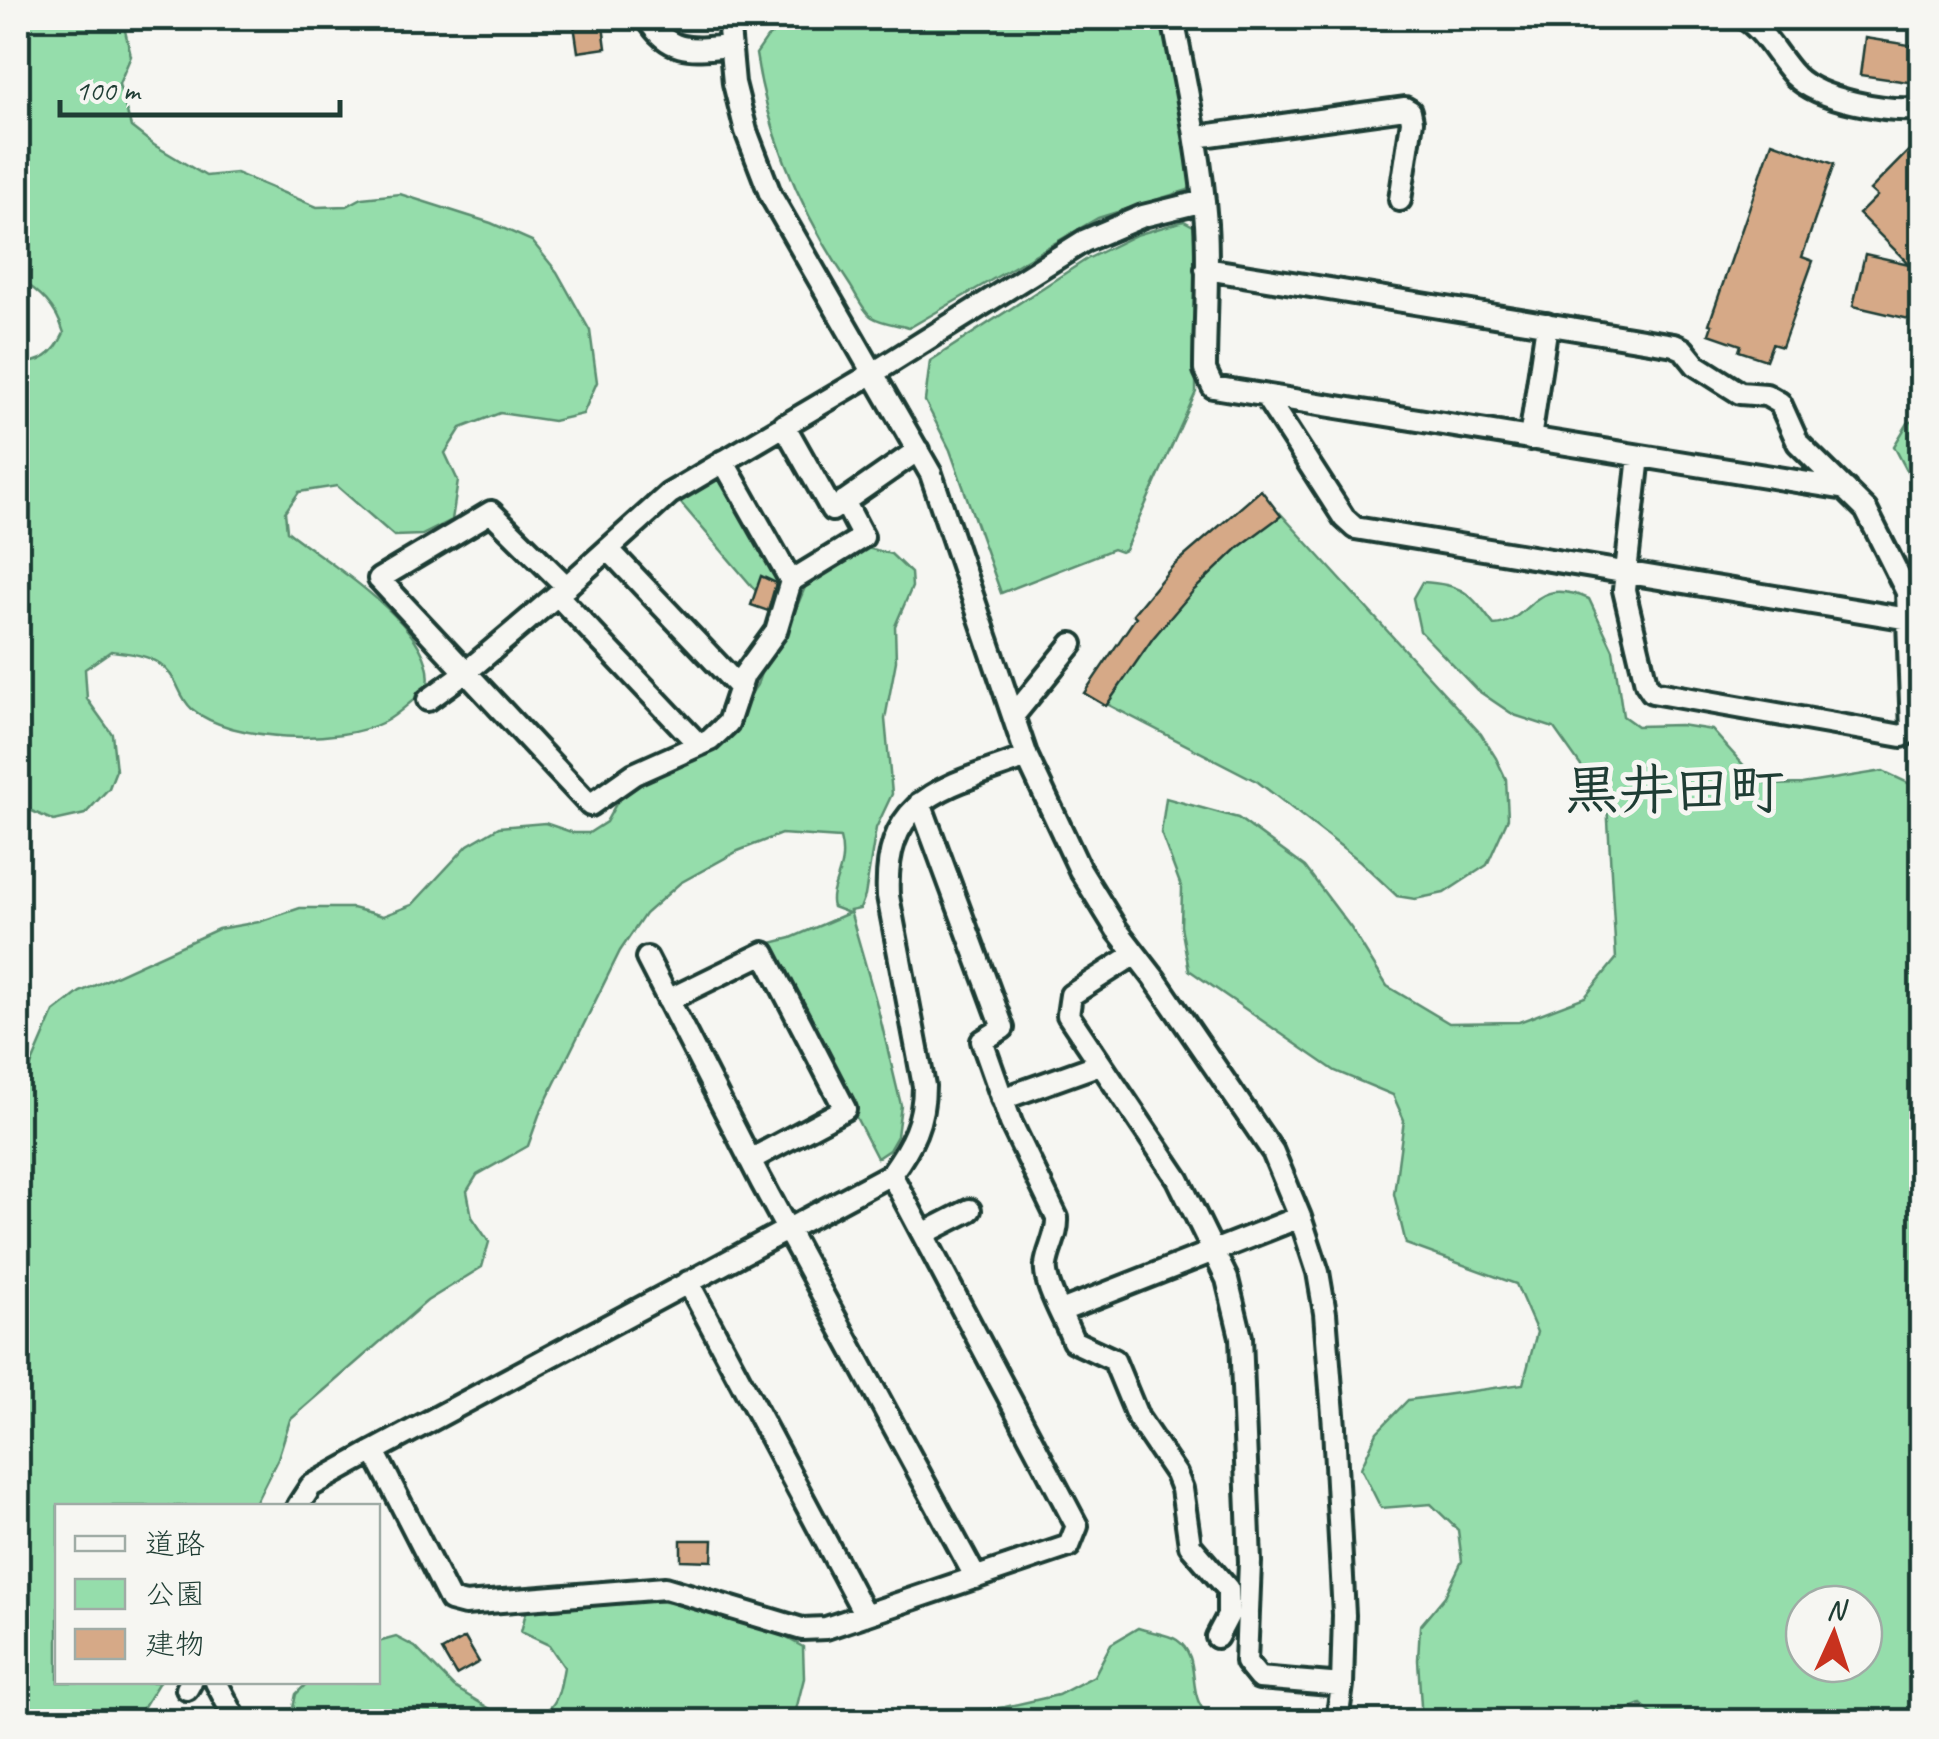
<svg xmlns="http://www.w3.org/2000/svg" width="1939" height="1739" font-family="Caveat,'Klee One',sans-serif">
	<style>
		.green { fill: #95ddab; stroke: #5a8d70; stroke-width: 2.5; fill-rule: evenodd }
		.building { fill: #d6a987; stroke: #1f3d34; stroke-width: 2.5 }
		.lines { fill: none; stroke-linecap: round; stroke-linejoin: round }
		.minor-casing { stroke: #1f3d34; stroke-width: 28 }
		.minor { stroke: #f6f6f2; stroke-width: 20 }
		.labels { text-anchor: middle; stroke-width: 10; stroke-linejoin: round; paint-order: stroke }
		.quarter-label { font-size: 55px; font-weight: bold; fill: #1f3d34; stroke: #f6f6f2 }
	</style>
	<rect width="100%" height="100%" fill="#f6f6f2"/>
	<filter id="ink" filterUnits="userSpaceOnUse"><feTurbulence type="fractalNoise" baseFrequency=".01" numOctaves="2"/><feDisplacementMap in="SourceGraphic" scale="20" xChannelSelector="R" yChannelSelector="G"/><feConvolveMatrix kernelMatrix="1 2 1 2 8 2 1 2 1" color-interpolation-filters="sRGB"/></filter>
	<g filter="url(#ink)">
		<path class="green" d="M18 18H122L131 56 119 84 131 127 154 145 206 176 236 173 317 207 347 206 362 198 400 194 491 223 532 241 557 272 590 331 597 382 583 414 553 421 500 413 461 428 445 453 458 481 452 520 422 535 394 536 337 486 299 492 285 512 287 531C327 563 444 631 427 690 412 699 400 714 384 722 339 745 231 742 192 709 184 702 180 691 176 683 161 656 139 654 111 651L85 669 87 699 112 734 116 770 109 788 85 814 54 821 18 805V364C42 363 54 355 64 333 56 306 40 292 18 278Z
			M793 18H1166L1196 180 1188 190 1098 218 909 328C899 325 881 323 872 317 863 311 856 294 850 285 802 214 769 138 756 54L767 38Z
			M1184 221 1197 228 1196 392 1125 550 1121 552 1113 549 1001 593 950 450 925 401 930 361 1087 259 1136 235Z
			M1921 419H1922L1921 564 1913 545 1910 523 1916 488 1894 446 1908 423Z
			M715 477 721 478 783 583 774 612 680 502V498Z
			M1280 513 1481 734 1496 758 1506 779 1508 818 1487 865 1444 893 1415 899 1397 896 1360 861 1258 782 1107 704 1131 665 1203 576Z
			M863 547 891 554 911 573 912 587 895 626 896 661 885 719 892 794 876 828 865 896 860 909 850 911 876 1001 901 1105 897 1136 889 1150 877 1158 767 944 791 938 849 913 833 907C827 888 849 870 840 838L781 834 738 851 680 883 645 914 620 951 539 1115 528 1146 477 1175 467 1191 472 1217 489 1242 482 1267 427 1301 290 1420 278 1458 254 1506H58V1682H159L135 1721 18 1722V1079L30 1068 54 1012 80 992 218 929 259 922 300 908H352L383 916 412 905 468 845 499 827 545 823 574 833H589L606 822 622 793 672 765 696 758 720 738 757 685 769 649 790 623 808 580Z
			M1422 582C1463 584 1470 593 1494 625 1533 622 1529 574 1589 599L1613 650 1623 716 1637 726 1680 725 1712 730 1747 769 1769 785 1802 784 1883 771 1921 789V1721H1660L1641 1704 1601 1721H1422L1418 1660 1420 1626 1445 1596 1462 1561 1458 1530 1431 1504 1381 1508 1361 1468 1377 1432 1408 1400 1523 1384 1537 1332 1516 1284 1406 1244 1394 1194 1404 1120 1393 1095 1335 1071 1189 970 1181 926 1182 889 1161 833 1166 798 1238 818 1305 867 1351 928 1387 986 1449 1023 1519 1022 1585 997 1616 959 1607 803 1554 728 1514 715 1477 690 1420 631 1413 598ZM1804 1604H1864V1664H1804Z
			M652 1601 679 1603 761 1624 803 1647 804 1678 796 1710 807 1721 290 1722 296 1694 308 1682H378V1642L396 1637 415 1647 454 1687 510 1721C554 1711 556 1712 564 1667L549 1645 521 1632 526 1612Z
			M1138 1628C1149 1632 1168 1634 1177 1640 1206 1660 1180 1702 1217 1721H901L1005 1707 1058 1695 1094 1676 1111 1644Z"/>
		<path class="building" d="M573 18H602L606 48 578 52Z
			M1865 38 1922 47V84L1860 75Z
			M1922 137V322L1853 306 1865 254 1909 264 1859 214 1877 196 1870 190Z
			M1772 142 1834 164 1802 257 1813 261 1782 347 1772 344 1766 360 1739 351 1741 345 1709 334 1712 325 1709 324Z
			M1261 490 1281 516 1239 547 1194 590 1153 638 1106 706 1084 693 1136 617 1133 614 1172 567Z
			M761 576 776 583 768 611 751 605Z
			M681 1540H713L712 1561 681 1560Z
			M465 1638 479 1662 456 1675 442 1651Z"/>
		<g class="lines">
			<g class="minor-casing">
				<path id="minor" d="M647 18C669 54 691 50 730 46
					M728 18 734 83 746 131 771 196 931 474 1027 757 1080 870 1117 930 1154 978 1273 1152 1300 1217 1318 1272 1325 1313 1334 1427 1344 1615 1342 1685 1337 1722
					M1173 18C1186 86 1201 154 1206 224 1209 272 1205 322 1205 370L1213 387 1846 489
					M1744 18C1766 32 1777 57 1795 76 1819 100 1889 113 1922 108
					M1196 137 1405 108 1410 111 1412 121 1400 200
					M1206 269 1674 345 1683 349 1696 365 1740 393 1766 395 1780 403 1798 443 1866 510 1907 592 1912 731 1902 736 1652 692 1646 683 1624 590 1639 456
					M1266 397 1344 518 1355 528 1909 619
					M784 425 832 510 918 450
					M1530 439 1547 324
					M723 461 791 581
					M609 550 740 688
					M567 587 491 512 379 579 590 805 634 774 699 745
					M557 595 699 745 710 740 728 723 744 675 776 631 791 581 863 537 844 501
					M428 700 465 673 557 595 669 494 875 372 1084 241 1143 216 1204 201
					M1014 715 1072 644
					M920 803 1003 1028 982 1041 1011 1123 1057 1218C1058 1235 1048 1249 1046 1265 1043 1284 1066 1321 1073 1341L1114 1360 1138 1418 1176 1474 1182 1489 1190 1545 1228 1589V1616L1217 1637
					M1135 954 1071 995 1068 1015 1178 1179 1227 1279 1241 1337 1250 1562 1246 1662 1259 1678 1342 1685
					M647 958 761 1181 976 1578
					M668 1000 764 953 845 1109 750 1160
					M1002 1099 1100 1064
					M923 1234 970 1210
					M688 1282 865 1615
					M1061 1311 1300 1217
					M374 1451 891 1174C912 1145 924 1122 924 1086L888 896C883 794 948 787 1027 757
					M298 1506 311 1486 374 1451 450 1600 465 1604 665 1588 802 1629 826 1628 1069 1546 1077 1526 891 1174
					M216 1682 237 1722
					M187 1689 191 1682"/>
			</g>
			<use href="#minor" class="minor"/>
		</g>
	</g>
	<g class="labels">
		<g class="quarter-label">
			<text x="1674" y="808">黒井田町</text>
		</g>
	</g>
	<rect width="1939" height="1739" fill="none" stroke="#f6f6f2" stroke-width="60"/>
	<rect x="30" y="30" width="1879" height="1679" fill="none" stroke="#1f3d34" stroke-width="4" filter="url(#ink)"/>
	<rect x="55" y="1504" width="325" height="180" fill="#f6f6f2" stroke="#a0aca6" stroke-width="2.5"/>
	<rect x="75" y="1536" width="50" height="15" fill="#f6f6f2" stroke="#a0aca6" stroke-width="2.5"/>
	<text x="145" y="1554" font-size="30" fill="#1f3d34">道路</text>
	<rect x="75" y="1579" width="50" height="30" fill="#95ddab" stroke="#a0aca6" stroke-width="2.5"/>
	<text x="145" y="1604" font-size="30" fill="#1f3d34">公園</text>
	<rect x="75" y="1629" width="50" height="30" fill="#d6a987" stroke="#a0aca6" stroke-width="2.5"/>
	<text x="145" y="1654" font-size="30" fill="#1f3d34">建物</text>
	<g transform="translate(1834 1634) rotate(3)"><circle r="48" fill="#f6f6f2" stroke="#a0aca6" stroke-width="2.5"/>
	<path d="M0-8L18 38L0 25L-18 38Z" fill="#c8321e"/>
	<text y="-15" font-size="28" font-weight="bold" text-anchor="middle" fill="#1f3d34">N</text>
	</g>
	<path d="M60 100v15h280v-15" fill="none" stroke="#1f3d34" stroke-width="5"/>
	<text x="75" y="100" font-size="30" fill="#1f3d34" stroke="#f6f6f2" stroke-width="8" paint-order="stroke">100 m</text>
</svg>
